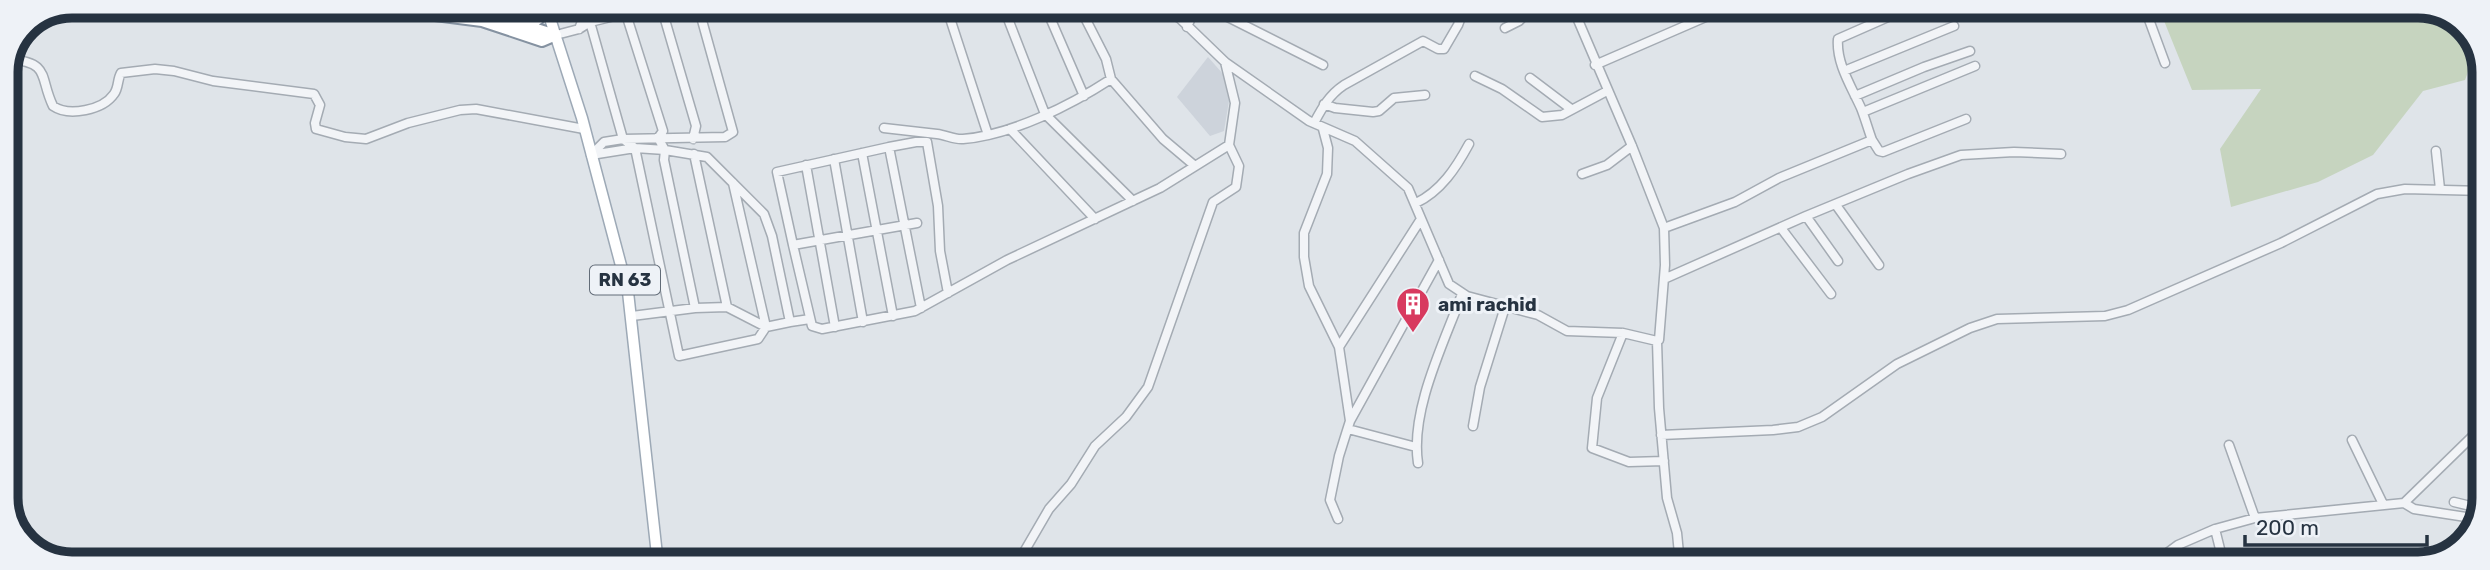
<svg xmlns="http://www.w3.org/2000/svg" width="2490" height="570" font-family="Rubik,sans-serif">
	<style>
		.built { fill: #cdd3db }
		.green { fill: #c6d4bf }
		.lines { fill: none; stroke-linecap: round; stroke-linejoin: round }
		.minor-casing { stroke: #a4abb3; stroke-width: 11 }
		.major-casing { stroke: #9da9b6; stroke-width: 13 }
		.highway-casing { stroke: #8592a1; stroke-width: 14 }
		.minor { stroke: #f2f4f7; stroke-width: 8 }
		.major { stroke: #fff; stroke-width: 10 }
		.highway { stroke: #fff; stroke-width: 10 }
		.labels { text-anchor: middle; stroke-width: 6; stroke-linejoin: round; paint-order: stroke }
		.shield { fill: #eef2f7; stroke: #626c78; stroke-width: 2 }
		.shield-label { font-size: 18px; font-weight: bold; fill: #263341 }
		.poi-label { font-size: 19px; font-weight: bold; fill: #263341; stroke: #eef2f7; text-anchor: start }
		.rim { fill: none; stroke: #263341; stroke-width: 9 }
	</style>
	<rect width="100%" height="100%" fill="#dfe4e9"/>
	<path class="built" d="M1208 57 1223 74 1229 101 1224 131 1210 136 1177 97Z"/>
	<path class="green" d="M2158 6 2432 7 2468 27 2477 48 2465 80 2423 91 2373 155 2318 182 2231 207 2220 149 2261 89 2192 90Z"/>
	<g class="lines">
		<g class="minor-casing">
			<path id="minor" d="M661 6 696 126 693 139
				M946 6 988 135
				M1003 6 1045 114 1133 201
				M1045 6 1084 96
				M1079 6 1106 59 1111 79
				M1167 6 1225 62 1309 121 1355 141 1408 188 1449 284 1467 296 1538 315 1567 331 1623 333 1657 341
				M1206 6 1323 65
				M1572 6 1632 146 1664 228 1665 265 1659 340 1657 341 1659 408 1667 498 1677 533 1680 564
				M1705 6 1706 17
				M2144 6 2165 63
				M626 14 663 131 658 138 665 150 664 160 695 308
				M1179 18 1183 6
				M590 22 623 139 635 148 679 356 758 339 766 327 790 322 772 236 764 214 707 157 665 150 635 148 591 155
				M1187 27 1196 6
				M1505 28 1519 21 1534 6
				M579 29 588 6
				M556 35 579 29 590 22 656 6
				M10 59C51 63 39 77 53 106 69 117 103 110 114 94 119 87 117 80 121 73L155 69 174 71 213 81 314 94 320 105 315 123 316 129 345 137 366 139 408 123 460 110 476 109 584 129
				M1595 65 1731 6
				M1844 71 1954 26
				M1475 76 1502 89 1542 117 1562 115 1607 91
				M1530 78 1571 109
				M1855 96 1924 67 1970 51
				M1324 104 1335 108 1373 112 1379 111 1394 98 1425 95
				M1863 112 1975 66
				M1314 123C1322 108 1329 95 1344 85L1423 41 1438 49H1444L1458 25 1465 6
				M884 128C901 130 919 132 937 134 946 135 955 140 963 139 1012 135 1071 105 1111 79L1163 139 1195 166
				M1010 129 1095 219
				M1323 129 1328 148 1327 174 1304 233V257L1309 286 1339 347 1350 421 1439 260
				M1872 140 1879 151 1883 152 1966 119
				M889 147 916 142H927L938 206 940 251 948 293
				M2436 151 2440 189
				M862 153 893 316
				M694 154 727 307
				M591 155 604 142 623 139 725 137 733 132 698 6
				M834 159 863 322
				M806 165 835 327
				M1582 174 1607 165 1632 146
				M733 183 766 327
				M1416 203C1441 191 1456 168 1469 144
				M1836 205 1879 265
				M1806 216 1838 261
				M917 223 793 245 812 326 822 329 915 311 1007 260 1160 188 1229 145
				M1664 228 1735 202 1779 178 1872 140C1868 129 1865 118 1861 108 1851 86 1836 63 1838 39L1913 6
				M1781 228 1831 294
				M793 245 777 172 889 147 921 308
				M1664 279 1806 216 1908 174 1961 155 2014 152 2061 154
				M632 316 695 308 727 307 766 327
				M790 322 810 319
				M1623 333 1597 398 1592 448 1629 462 1664 461
				M1339 347 1421 219
				M1473 426 1480 387 1505 307
				M1348 429 1416 447
				M1661 435 1773 430 1798 427 1822 417 1897 364 1970 328 1997 319 2105 316 2128 310 2281 243 2377 194 2405 189 2484 191
				M2352 440 2383 504
				M2229 445 2255 518
				M1418 463C1410 410 1444 343 1462 294
				M2454 502 2483 509
				M2404 503 2414 509 2479 519
				M1338 519 1330 500 1339 456 1350 421
				M2215 529 2224 565
				M1017 564 1049 509 1071 484 1095 446 1126 417 1148 387 1213 202 1236 187 1239 166 1229 145 1235 103 1225 62
				M2151 565 2178 545 2215 529 2255 518 2404 503 2484 425"/>
		</g>
		<g class="major-casing">
			<path id="major" d="M546 6 582 118 628 292 658 564"/>
		</g>
		<g class="highway-casing">
			<path id="highway" d="M357 5 482 21 542 41 556 35
				M429 5 485 13 556 35
				M527 26 538 19 547 7"/>
		</g>
		<use href="#minor" class="minor"/>
		<use href="#major" class="major"/>
		<use href="#highway" class="highway"/>
	</g>
	<defs>
		<g id="building-pin" transform="scale(1.75)"><path d="M0 17L-7.5 6A9.5 9.5 0 1 1 7.5 6Z" fill="#d83a5f" stroke="#eef2f7"/><path d="M-4-6H4V6H1V3H-1V6H-4ZM-2.5-4.3h1.7v1.8h-1.7ZM.8-4.3h1.7v1.8H.8ZM-2.5-1h1.7V.8h-1.7ZM.8-1h1.7V.8H.8Z" fill="#fff"/></g>
	</defs>
	<g fill-rule="evenodd">
		<use href="#building-pin" x="1413" y="304"/>
	</g>
	<g class="labels">
		<rect class="shield" x="590" y="265.5" width="70" height="29" rx="5"/>
		<g class="shield-label">
			<text x="625" y="286">RN 63</text>
		</g>
		<g class="poi-label">
			<text x="1438" y="311">ami rachid</text>
		</g>
	</g>
	<path d="M0 0H2490V570H0ZM72 18H2418A54 54 0 0 1 2472 72V498A54 54 0 0 1 2418 552H72A54 54 0 0 1 18 498V72A54 54 0 0 1 72 18Z" fill="#eef2f7" fill-rule="evenodd"/>
	<path class="rim" d="M72 18H2418A54 54 0 0 1 2472 72V498A54 54 0 0 1 2418 552H72A54 54 0 0 1 18 498V72A54 54 0 0 1 72 18Z"/>
	<path d="M2245 535v10h182v-10" fill="none" stroke="#263341" stroke-width="3.5"/>
	<text x="2256" y="535" font-size="21" fill="#263341" stroke="#eef2f7" stroke-width="5" paint-order="stroke">200 m</text>
</svg>
